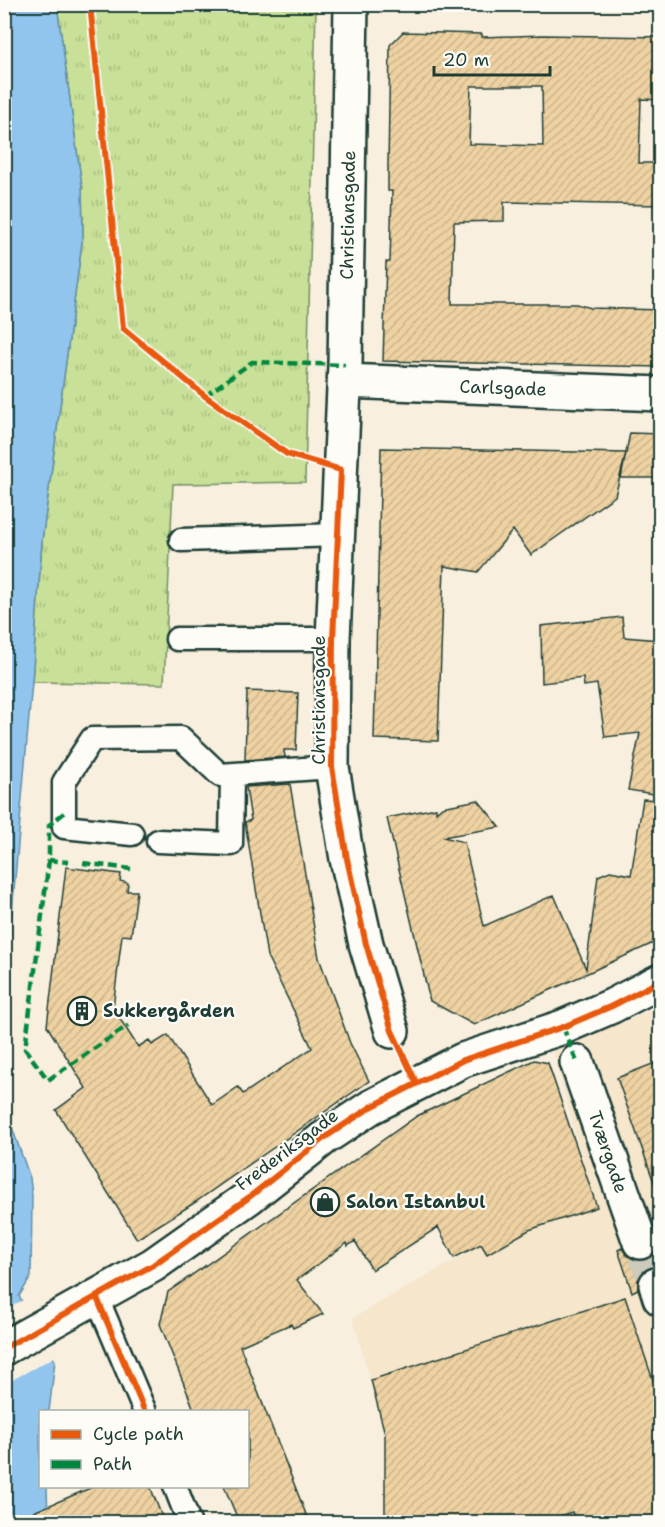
<svg xmlns="http://www.w3.org/2000/svg" width="665" height="1527" font-family="'Shantell Sans',sans-serif">
	<style>
		.built { fill: #f5e6cc }
		.park { fill: url(#park-tufts); stroke: #748e66; stroke-width: 1.5 }
		.water { fill: #91c5ee; stroke: #638fa4; stroke-width: 1.5 }
		.pier { fill: #f8efde }
		.building { fill: url(#building-hatch); stroke: #1f3d34; stroke-width: 1.5; fill-rule: evenodd }
		.lines { fill: none; stroke-linecap: round; stroke-linejoin: round }
		.minor-tunnel { stroke: #cdcbbc; stroke-width: 33; stroke-dasharray: 33 16; stroke-linecap: butt }
		.service-casing { stroke: #1f3d34; stroke-width: 27 }
		.minor-casing { stroke: #1f3d34; stroke-width: 38 }
		.tertiary-casing { stroke: #1f3d34; stroke-width: 38 }
		.service { stroke: #fdfcf7; stroke-width: 22 }
		.minor { stroke: #fdfcf7; stroke-width: 33 }
		.tertiary { stroke: #fdfcf7; stroke-width: 33 }
		.quiet { stroke: #00873e; stroke-width: 4.5; stroke-dasharray: 9 4.5; stroke-linecap: butt }
		.cycleway-casing { stroke: #fdfcf7; stroke-width: 10 }
		.cycleway { stroke: #e8590c; stroke-width: 6 }
		.labels { text-anchor: middle; stroke-width: 4.5; stroke-linejoin: round; paint-order: stroke }
		.street-label { font-size: 18px; fill: #1f3d34; stroke: #fdfcf7 }
		.poi-label { font-size: 18px; font-weight: bold; fill: #1f3d34; stroke: #fdfcf7; text-anchor: start }
	</style>
	<defs>
		<pattern id="park-tufts" width="24" height="20" patternUnits="userSpaceOnUse" patternTransform="scale(1.5)"><rect width="24" height="20" fill="#c8e097"/><path d="M3 7l-1-3M5 7V3M7 7l1-3M15 17l-1-3M17 17v-4M19 17l1-3" fill="none" stroke="#abc183"/></pattern>
		<pattern id="building-hatch" width="6" height="6" patternUnits="userSpaceOnUse" patternTransform="scale(1.5)"><rect width="6" height="6" fill="#eed2a2"/><path d="M-1 1l2-2M0 6l6-6M5 7l2-2" fill="none" stroke="#ccb58c"/></pattern>
	</defs>
	<rect width="100%" height="100%" fill="#f8efde"/>
	<filter id="ink" filterUnits="userSpaceOnUse"><feTurbulence type="fractalNoise" baseFrequency=".0167" numOctaves="2"/><feDisplacementMap in="SourceGraphic" scale="12" xChannelSelector="R" yChannelSelector="G"/><feConvolveMatrix kernelMatrix="1 2 1 2 8 2 1 2 1" color-interpolation-filters="sRGB"/></filter>
	<g filter="url(#ink)">
		<path class="built" d="M660 1006V1522H385V1434L353 1318 589 1184 553 1051Z"/>
		<path class="park" d="M57 5H316L305 482 173 484 164 684 32 682 42 541 83 235 82 187Z"/>
		<path class="water" d="M5 4 57 5 82 187 83 235 42 541 32 682 5 994Z
			M4 1105 30 1178 32 1196 31 1277 19 1296 55 1361 49 1411 40 1412V1486L47 1487 48 1522H5Z"/>
		<path class="pier" d="M25 1299 56 1356 5 1384V1310Z"/>
		<path class="building" d="M403 32 482 34V37L543 35 660 37V100L641 99 639 163H660V205L504 202V221L454 222 452 304H577L591 308 660 310V367L383 361 386 262H390L392 191H388V167L390 45ZM471 86H542L543 146 469 144Z
			M630 433 660 434V478H621Z
			M381 448 626 453 615 496 531 555 513 530 478 572 444 566 438 741 374 739Z
			M622 617 624 637 660 640V795L628 790 640 733 605 737 597 684 584 686 583 678 542 683 541 626Z
			M247 691 298 693 296 750H284L285 757 245 760Z
			M290 784 319 958 350 1043 369 1081 194 1203 137 1239 56 1110 86 1088 47 1026 66 867 121 874 120 881 128 883 127 891H137L131 936 122 935 113 1008 138 1047 149 1040 152 1045 168 1035 212 1105 238 1087 243 1094 312 1048 267 956 245 822 251 820 246 787Z
			M643 799 660 800V940L474 1025 430 1001 387 818 436 808V812L442 807 478 800 500 827 443 837 464 842 484 926 554 895 586 969 598 876 610 871 631 875Z
			M534 1060 548 1063 597 1207 529 1230 487 1254 481 1244 454 1258 438 1227 372 1270 355 1241 348 1246 347 1243 297 1280 323 1314 293 1328 291 1324 240 1346 309 1522H239L224 1486H248V1412H195L160 1324 168 1292 417 1116Z
			M660 1061V1187L656 1188 617 1078Z
			M660 1234V1267H651L643 1272 638 1280V1289L632 1292 618 1250 622 1248 627 1256 636 1260 647 1259 655 1254 658 1245V1235Z
			M625 1297 660 1401V1522H576L572 1512 541 1522H385V1434L371 1380Z
			M95 1486H150L164 1522H10Z"/>
		<g class="lines">
			<path class="minor-tunnel" d="M640 1242 656 1285"/>
			<g class="service-casing">
				<path id="service" d="M181 540 338 535
					M177 639H333
					M132 834 64 827V782L92 739 181 738 220 775 332 767
					M158 841 231 844 232 775
					M97 1298 145 1412
					M175 1486 189 1522"/>
			</g>
			<g class="minor-casing">
				<path id="minor" d="M351 4 345 365 333 639 332 767 347 859 366 944 392 1031
					M345 381 660 394
					M577 1062 640 1242
					M656 1285 660 1298"/>
			</g>
			<g class="tertiary-casing">
				<path id="tertiary" d="M4 1348 153 1265 248 1198 324 1138 371 1107 463 1060 563 1027 612 1006 660 981"/>
			</g>
			<use href="#service" class="service"/>
			<use href="#minor" class="minor"/>
			<use href="#tertiary" class="tertiary"/>
			<path class="quiet" d="M205 396 252 362 345 365
				M64 813 49 825V860L68 862
				M49 860 25 1049 48 1080 129 1025
				M83 863 131 869
				M563 1027 577 1062"/>
			<g class="cycleway-casing">
				<path id="cycleway" d="M90 4 123 328 205 396 287 454 341 470 333 639 332 767 347 859 366 944 392 1031 416 1082
					M97 1298 145 1412
					M4 1348 153 1265 248 1198 324 1138 371 1107 463 1060 563 1027 612 1006 660 981"/>
			</g>
			<use href="#cycleway" class="cycleway"/>
		</g>
	</g>
	<defs>
		<g id="building-ring" transform="scale(1.5)"><circle r="9.5" fill="#fdfcf7" stroke="#1f3d34" stroke-width="1.5"/><path d="M-4-6H4V6H1V3H-1V6H-4ZM-2.5-4.3h1.7v1.8h-1.7ZM.8-4.3h1.7v1.8H.8ZM-2.5-1h1.7V.8h-1.7ZM.8-1h1.7V.8H.8Z" fill="#1f3d34"/></g>
		<g id="shop-ring" transform="scale(1.5)"><circle r="9.5" fill="#fdfcf7" stroke="#1f3d34" stroke-width="1.5"/><path d="M-5-2.5h2.3a2.7 3.5 0 0 1 5.4 0H5L5.5 6h-11ZM-1.5-2.5h3a1.5 2.3 0 0 0-3 0Z" fill="#1f3d34"/></g>
	</defs>
	<g fill-rule="evenodd">
		<use href="#building-ring" x="82" y="1011"/>
		<use href="#shop-ring" x="325" y="1202"/>
	</g>
	<g class="labels">
		<g class="street-label">
			<text transform="translate(348 215) rotate(-89)" y="6">Christiansgade</text>
			<text transform="translate(503 388) rotate(2)" y="6">Carlsgade</text>
			<text transform="translate(319 700) rotate(-90)" y="6">Christiansgade</text>
			<text transform="translate(287 1150) rotate(-37)" y="6">Frederiksgade</text>
			<text transform="translate(608 1152) rotate(71)" y="6">Tværgade</text>
		</g>
		<g class="poi-label">
			<text x="103" y="1017">Sukkergården</text>
			<text x="346" y="1208">Salon Istanbul</text>
		</g>
	</g>
	<rect width="665" height="1527" fill="none" stroke="#fdfcf7" stroke-width="24"/>
	<rect x="12" y="12" width="641" height="1503" fill="none" stroke="#1f3d34" stroke-width="2" filter="url(#ink)"/>
	<rect x="39" y="1410" width="210" height="78" fill="#fdfcf7" stroke="#a4b0a9" stroke-width="1.5"/>
	<rect x="51" y="1430" width="30" height="9" fill="#e8590c" stroke="#a4b0a9" stroke-width="1.5"/>
	<text x="93" y="1440" font-size="18" fill="#1f3d34">Cycle path</text>
	<rect x="51" y="1460" width="30" height="9" fill="#00873e" stroke="#a4b0a9" stroke-width="1.5"/>
	<text x="93" y="1470" font-size="18" fill="#1f3d34">Path</text>
	<path d="M434 66v9h116v-9" fill="none" stroke="#1f3d34" stroke-width="3"/>
	<text x="443" y="66" font-size="18" fill="#1f3d34" stroke="#fdfcf7" stroke-width="4.5" paint-order="stroke">20 m</text>
</svg>
